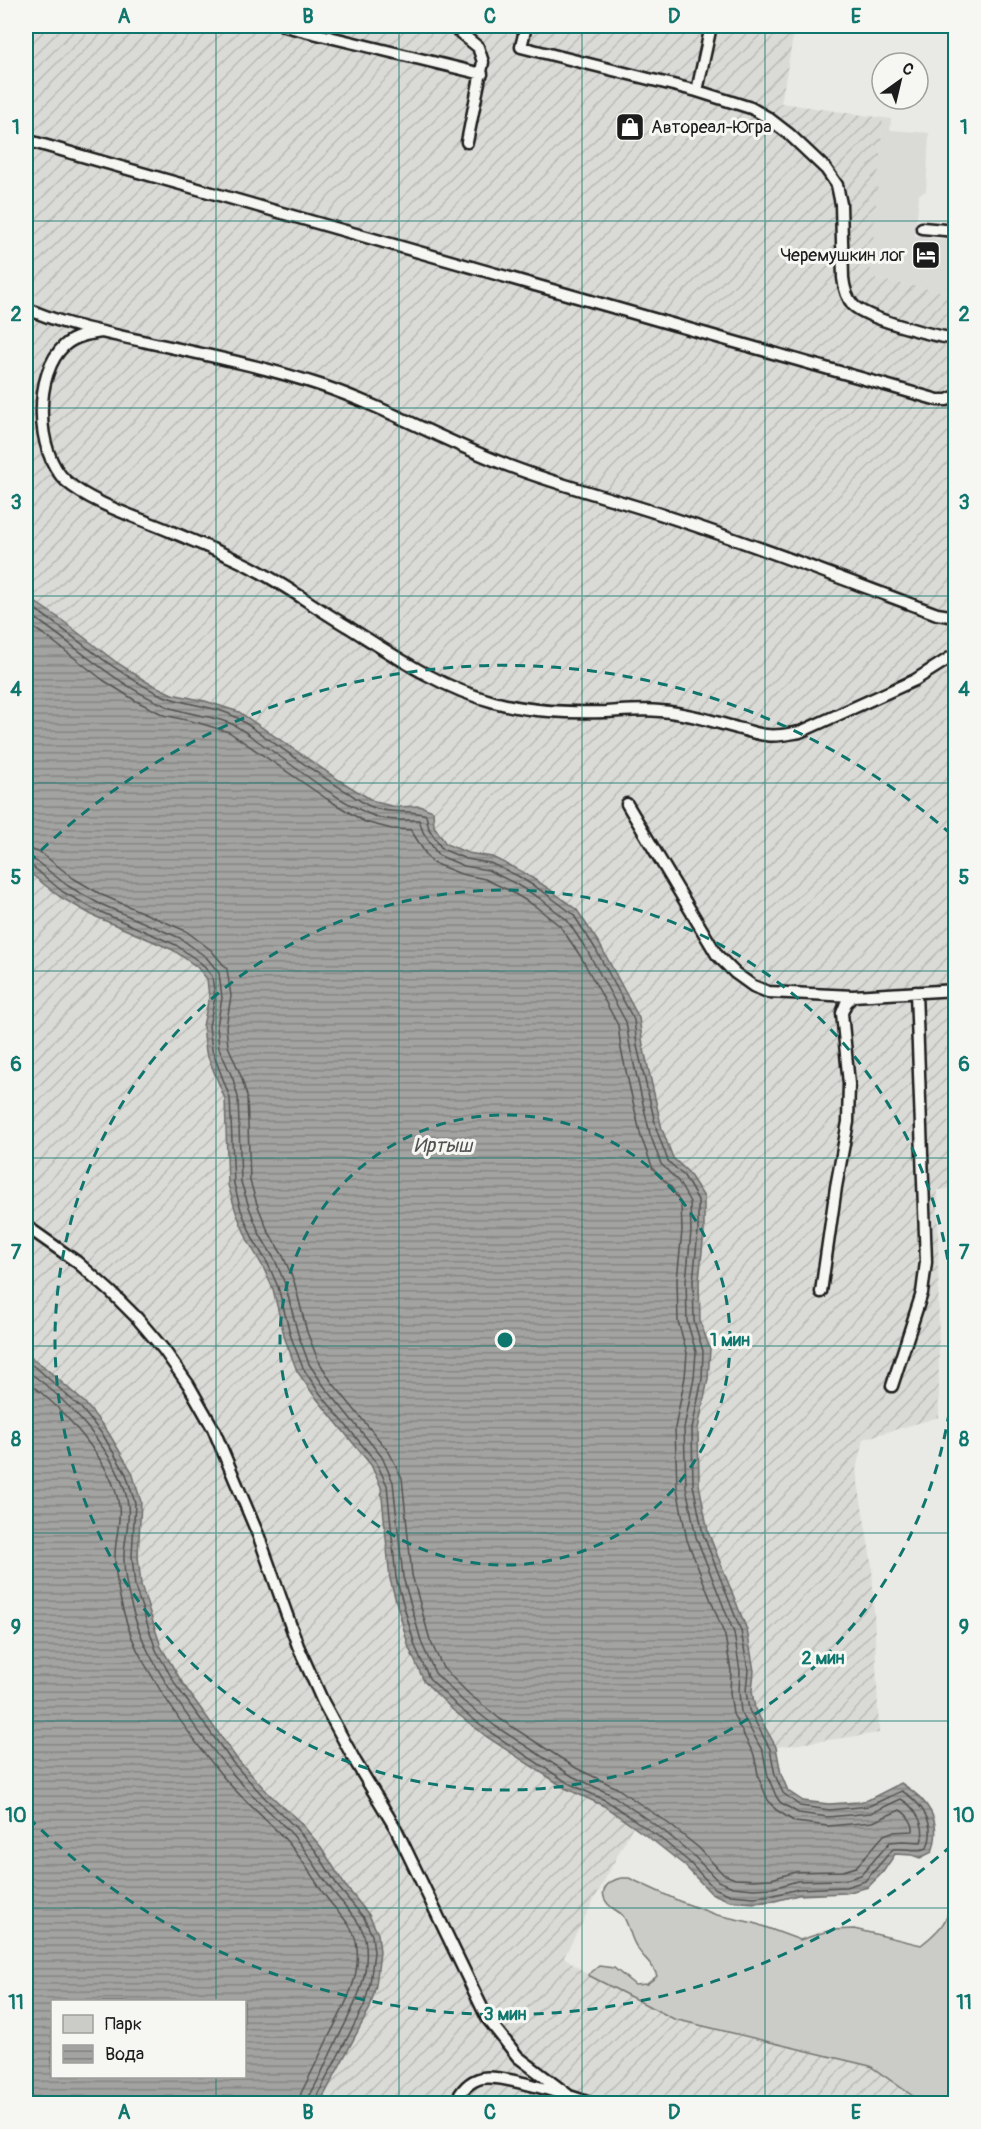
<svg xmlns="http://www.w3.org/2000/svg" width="981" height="2129" font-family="Pangolin,sans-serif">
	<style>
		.built { fill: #dadad6 }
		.industrial { fill: url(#industrial-furrows) }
		.green { fill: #cbcbc7; stroke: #747472; stroke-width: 1.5 }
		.water { fill: url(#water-rules); stroke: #6d6d6c; stroke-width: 1.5; fill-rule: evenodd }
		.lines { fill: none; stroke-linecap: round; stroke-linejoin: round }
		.shore { stroke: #525251; stroke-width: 1.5 }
		.service-casing { stroke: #1c1c1c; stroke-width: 15 }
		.service { stroke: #f6f6f2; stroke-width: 10 }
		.grid { fill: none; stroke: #0f766e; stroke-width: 1.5; stroke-opacity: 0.55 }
		.ring { fill: none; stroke: #0f766e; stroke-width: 3; stroke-dasharray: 10 8 }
		.labels { text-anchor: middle; stroke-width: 6; stroke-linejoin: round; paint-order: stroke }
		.poi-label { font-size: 18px; fill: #1c1c1c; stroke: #f6f6f2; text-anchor: start }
		.water-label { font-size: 20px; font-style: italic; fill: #525251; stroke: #f6f6f2 }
		.centre { fill: #0f766e; stroke: #f6f6f2; stroke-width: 3 }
		.ring-label { font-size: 18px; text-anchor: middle; font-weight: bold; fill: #0f766e; stroke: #f6f6f2; stroke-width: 6; stroke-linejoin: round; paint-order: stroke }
		.neatline { fill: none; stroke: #0f766e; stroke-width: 2 }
		.grid-label { font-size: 20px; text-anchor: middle; font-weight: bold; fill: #0f766e }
	</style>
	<defs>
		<pattern id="industrial-furrows" width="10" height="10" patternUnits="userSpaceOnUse" patternTransform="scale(1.5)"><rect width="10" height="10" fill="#dadad6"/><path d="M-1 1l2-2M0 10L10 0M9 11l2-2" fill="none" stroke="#babab7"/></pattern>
		<pattern id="water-rules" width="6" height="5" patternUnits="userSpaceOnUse" patternTransform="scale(1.5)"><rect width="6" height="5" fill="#a3a3a1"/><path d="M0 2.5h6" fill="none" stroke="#848482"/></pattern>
	</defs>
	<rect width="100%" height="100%" fill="#e9e9e5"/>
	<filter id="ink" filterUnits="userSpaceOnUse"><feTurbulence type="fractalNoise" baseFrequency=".0167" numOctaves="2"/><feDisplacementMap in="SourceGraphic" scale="12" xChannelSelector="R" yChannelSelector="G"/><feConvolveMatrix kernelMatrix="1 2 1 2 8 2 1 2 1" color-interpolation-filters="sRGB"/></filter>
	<g filter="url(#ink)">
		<path class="built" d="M883 118 891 119 890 130 929 133 926 191 919 194 915 236 955 241V294L869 278Z"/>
		<path class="industrial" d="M26 26H795L781 103 883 118 870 278 955 294 950 384 956 394V650L949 731 956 732V1188L938 1190 939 1417 863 1439 856 1470 872 1566 879 1733 776 1747 755 1709 752 1691 754 1670 747 1630 708 1532 699 1484 698 1429 708 1379 709 1349 700 1321 699 1281 704 1232V1197L688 1172 673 1158 662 1129 643 1045 639 1018 577 910 548 888 521 871 492 857 468 853 446 844 420 807H396L375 802 339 780 239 712 205 701 172 694 147 682 116 662 59 618 26 596Z
			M26 870 60 897 173 950 197 967 207 979 209 997 203 1026 206 1052 225 1099 228 1185 273 1289 277 1311 313 1394 371 1465 381 1487 383 1512 424 1681 454 1711 487 1737 565 1788 604 1806 633 1826 564 1957 588 1975 674 2019 870 2066 923 2103H320L370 2008 369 1915 344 1884 321 1847 300 1822 269 1794 237 1759 183 1684 161 1647 141 1585 138 1556 141 1502 85 1403 42 1365 26 1354Z"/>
		<path class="green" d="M621 1878H629L679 1901 717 1915 754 1923 800 1940 831 1930 854 1929 921 1945C950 1923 950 1914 953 1880L955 1879V2103H923L870 2066 674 2019 588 1975 599 1966 614 1968 635 1985 647 1984 657 1976C652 1961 643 1959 636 1946 630 1937 629 1924 623 1916 619 1911 612 1909 608 1904 597 1891 608 1881 621 1878Z"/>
		<path class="water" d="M26 596 59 618 116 662 147 682 172 694 205 701 239 712 339 780 375 802 396 807 420 806 433 811 434 826 446 844 468 853 492 857 521 871 548 888 577 910 600 945 639 1018 643 1045 662 1129 673 1158 688 1172 704 1197V1232L699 1281 700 1321 710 1349 708 1379 698 1429 699 1484 708 1532 747 1630 754 1671 752 1691 755 1709 776 1747 781 1774 788 1791 803 1801 829 1804 858 1802 868 1800 901 1783C928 1800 943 1820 932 1852L920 1858 912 1855 895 1854 883 1872 868 1887 846 1893 798 1895 775 1901 754 1903 730 1901 711 1893 684 1865 655 1842 604 1806 565 1788 487 1737 454 1711 424 1681 409 1648 390 1579 381 1487 371 1465 313 1394 297 1371 285 1339 273 1289 263 1267 248 1241 236 1212 228 1185 225 1099 206 1052 203 1026 209 997 207 979 197 967 173 950 92 915 60 897 26 870Z
			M26 1354 42 1365 85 1403 108 1432 132 1472 141 1502 138 1556 141 1585 161 1647 183 1684 237 1759 269 1794 300 1822 321 1847 344 1884 369 1915 378 1934 380 1952 376 1985 370 2008 320 2103H26ZM52 2002H244V2076H52Z"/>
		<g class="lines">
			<path class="shore" d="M26 603C70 632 109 669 157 693 182 706 215 704 239 719 276 743 311 771 349 793 356 798 364 804 372 807 390 815 409 809 426 815L429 829 442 849 466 859 490 863 518 876 545 893 573 914 595 948 634 1020 637 1046 657 1131 668 1161 684 1176 698 1200V1232L693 1281 694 1321 703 1351 702 1379 692 1429 693 1485 703 1534 741 1631 748 1670 746 1691 749 1710 770 1749 775 1775 783 1793 800 1806 830 1810 869 1806 902 1791C922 1803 937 1825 927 1848 917 1853 905 1847 893 1849L865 1881 846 1887 798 1889 774 1895 754 1897 731 1895 714 1888 688 1861 659 1837 607 1801 568 1783 490 1732 458 1707 429 1678 415 1646 396 1578 387 1485 376 1462 318 1391 303 1368 291 1337 278 1287 268 1264 253 1239 241 1210 234 1184 230 1098 212 1050 209 1026 215 998 212 976 201 963 176 945 94 909 63 892 33 867 26 865
				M26 612C72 642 114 684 166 706 187 715 211 715 232 724 242 729 253 738 262 744 296 767 332 798 369 814 385 821 402 820 419 820L423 832 438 855 464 866 488 870 514 883 541 899 567 920 588 952 626 1022 630 1047 650 1134 661 1164 678 1181 690 1202 691 1232 686 1281 687 1321 696 1352 694 1378 684 1428 686 1487 696 1537 734 1633 740 1671 739 1692 741 1712 763 1752 768 1777 776 1796 780 1802 798 1813 828 1817 871 1813 901 1799C915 1807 927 1826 921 1842L903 1841 890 1842 861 1875 845 1880 797 1881 773 1888 754 1889 733 1887 718 1881 693 1855 664 1831 612 1795 572 1776 495 1726 463 1701 435 1673 422 1644 403 1577 393 1482 382 1457 324 1386 309 1364 298 1334 285 1284 275 1260 260 1235 249 1207 241 1182 238 1097 233 1079 219 1048 217 1026 222 998 219 973 206 957 180 938 98 903 68 886 36 861 26 858
				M26 623 46 636 103 680 136 701 164 715 199 723 229 732 327 799 365 822 392 829 411 830 427 856 433 863 461 874 485 879 510 891 535 906 560 926 581 957 618 1025 621 1049 641 1137 653 1169 671 1187 681 1204 682 1231 677 1280 678 1321 687 1353 685 1377 675 1428 677 1488 687 1540 725 1636 731 1671 730 1693 733 1714 754 1755 759 1779 768 1800 775 1809 795 1822 828 1826 873 1822 900 1810C907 1814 914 1824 913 1831L892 1832 884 1835 856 1867 843 1871 796 1872 771 1879 754 1880 735 1879 723 1874 699 1848 669 1824 617 1788 576 1768 500 1719 469 1694 443 1668 430 1640 412 1575 402 1478 389 1452 331 1381 318 1360 307 1332 294 1281 283 1256 268 1231 257 1204 250 1181 247 1096 241 1076 228 1046 226 1027 231 996 227 969 211 950 186 931 102 895 73 878 41 853 26 848
				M26 1361 39 1370 81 1408 103 1435 126 1474 135 1503 132 1556 135 1587 156 1650 177 1687 233 1763 265 1798 295 1827 316 1851 339 1888 364 1918 372 1935 374 1952 370 1984 364 2006 316 2098V2104
				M26 1370C64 1396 122 1457 128 1505 130 1521 125 1538 124 1554 123 1585 136 1628 150 1655 171 1694 198 1733 227 1767 246 1791 269 1810 290 1832 308 1851 319 1874 335 1894 346 1908 362 1922 365 1939 372 1977 352 2010 336 2042 327 2060 320 2078 310 2095L308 2104
				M26 1381C60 1405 113 1462 119 1506 121 1523 115 1539 115 1556 115 1588 127 1633 143 1661 165 1700 191 1738 220 1773 239 1797 263 1816 284 1838 301 1856 312 1877 326 1897 336 1911 353 1924 356 1942 363 1975 344 2007 329 2036 320 2055 311 2074 301 2093L299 2104"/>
			<g class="service-casing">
				<path id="service" d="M284 26 482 74
					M452 26 478 47 483 62 467 142
					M526 26 521 47 697 91 751 108 767 117 789 134 826 169 837 185 841 204 843 278C844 287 847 298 853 305 867 319 934 336 956 339
					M697 91 711 26
					M26 140 938 400H947L956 396
					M922 228 956 231
					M26 308C62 325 103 332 142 341 202 354 262 366 320 385 386 407 447 443 512 467 564 487 616 499 669 517 759 546 848 581 937 614L956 617
					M102 332C89 334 75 336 65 345 33 373 35 453 66 481 90 503 142 519 172 532 198 543 224 553 249 566 284 584 316 608 350 628 396 657 441 688 494 702 530 712 568 713 606 712 624 711 643 709 660 711 686 713 712 721 737 728 746 730 756 734 766 735 777 737 788 734 800 732L915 680 956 654
					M627 804 717 955 735 973 753 986 768 992 853 996 956 990
					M26 1226 77 1262 111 1292 137 1318 164 1350 188 1384 213 1428 259 1537 298 1646 323 1702 355 1761 396 1829 487 2018 518 2057 568 2095
					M821 1292 836 1187 848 1122 849 1084 842 1013 846 1003 853 996
					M892 1386 922 1293 926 1262 916 992
					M455 2104C460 2092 469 2081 482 2078 502 2074 571 2096 593 2104"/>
			</g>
			<use href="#service" class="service"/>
		</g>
	</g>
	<path class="grid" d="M216 26V2002M399 26V2104M582 26V2104M765 26V2104M26 221H956M26 408H956M26 596H956M26 783H956M26 971H956M26 1158H956M26 1346H956M26 1533H956M26 1721H956M26 1908H956M216 2076V2104"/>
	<g class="ring">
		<circle cx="505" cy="1340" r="225"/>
		<circle cx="505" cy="1340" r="450"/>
		<path d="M952 1845A674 674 0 0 1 28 1817M28 863A674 674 0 0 1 952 835"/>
	</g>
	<defs>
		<g id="shop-square" transform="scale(1.5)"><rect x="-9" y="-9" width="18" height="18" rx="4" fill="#1c1c1c" stroke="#f6f6f2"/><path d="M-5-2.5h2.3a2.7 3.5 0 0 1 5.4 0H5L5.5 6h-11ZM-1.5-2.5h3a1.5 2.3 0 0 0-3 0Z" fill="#fff"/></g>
		<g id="hotel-square" transform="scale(1.5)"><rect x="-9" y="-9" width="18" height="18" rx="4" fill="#1c1c1c" stroke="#f6f6f2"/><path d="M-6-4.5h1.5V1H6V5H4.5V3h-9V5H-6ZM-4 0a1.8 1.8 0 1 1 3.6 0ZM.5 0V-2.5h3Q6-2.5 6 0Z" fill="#fff"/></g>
	</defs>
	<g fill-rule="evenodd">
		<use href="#shop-square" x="630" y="127"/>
		<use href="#hotel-square" x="926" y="255"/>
	</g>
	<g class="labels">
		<g class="poi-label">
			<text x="651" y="133">Автореал-Югра</text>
			<text x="905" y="261" text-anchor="end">Черемушкин лог</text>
		</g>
		<g class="water-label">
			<text x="443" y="1152">Иртыш</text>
		</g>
	</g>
	<circle cx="505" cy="1340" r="9" class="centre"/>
	<g class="ring-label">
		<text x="730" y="1346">1 мин</text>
		<text x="823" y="1664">2 мин</text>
		<text x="505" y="2020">3 мин</text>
	</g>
	<rect width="981" height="2129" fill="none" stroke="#f6f6f2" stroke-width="66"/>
	<rect x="51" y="2000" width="195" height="78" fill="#f6f6f2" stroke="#9f9f9c" stroke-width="1.5"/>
	<rect x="63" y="2015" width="30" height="18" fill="#cbcbc7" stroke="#9f9f9c" stroke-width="1.5"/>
	<text x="105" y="2030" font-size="18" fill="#1c1c1c">Парк</text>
	<rect x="63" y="2045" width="30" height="18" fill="url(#water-rules)" stroke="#9f9f9c" stroke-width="1.5"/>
	<text x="105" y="2060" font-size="18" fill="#1c1c1c">Вода</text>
	<g transform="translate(900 81) rotate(34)"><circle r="28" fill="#f6f6f2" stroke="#9f9f9c" stroke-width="1.5"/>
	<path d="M0-4.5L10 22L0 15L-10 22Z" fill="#1c1c1c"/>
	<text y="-9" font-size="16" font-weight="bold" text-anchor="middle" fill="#1c1c1c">С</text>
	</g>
	<rect x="33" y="33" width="915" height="2063" class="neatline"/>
	<g class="grid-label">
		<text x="124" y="23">A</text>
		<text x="308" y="23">B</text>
		<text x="490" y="23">C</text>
		<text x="674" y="23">D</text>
		<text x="856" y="23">E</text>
		<text x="16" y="134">1</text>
		<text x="964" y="134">1</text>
		<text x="16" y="321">2</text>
		<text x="964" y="321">2</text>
		<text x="16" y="509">3</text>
		<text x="964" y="509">3</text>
		<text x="16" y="696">4</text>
		<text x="964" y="696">4</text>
		<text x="16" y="884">5</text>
		<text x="964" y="884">5</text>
		<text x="16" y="1071">6</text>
		<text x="964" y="1071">6</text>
		<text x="16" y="1259">7</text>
		<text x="964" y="1259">7</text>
		<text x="16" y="1446">8</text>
		<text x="964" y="1446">8</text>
		<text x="16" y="1634">9</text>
		<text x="964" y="1634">9</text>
		<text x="16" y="1822">10</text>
		<text x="964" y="1822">10</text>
		<text x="16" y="2009">11</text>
		<text x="964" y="2009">11</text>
		<text x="124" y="2119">A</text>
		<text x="308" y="2119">B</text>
		<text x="490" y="2119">C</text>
		<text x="674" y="2119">D</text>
		<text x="856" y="2119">E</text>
	</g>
</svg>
